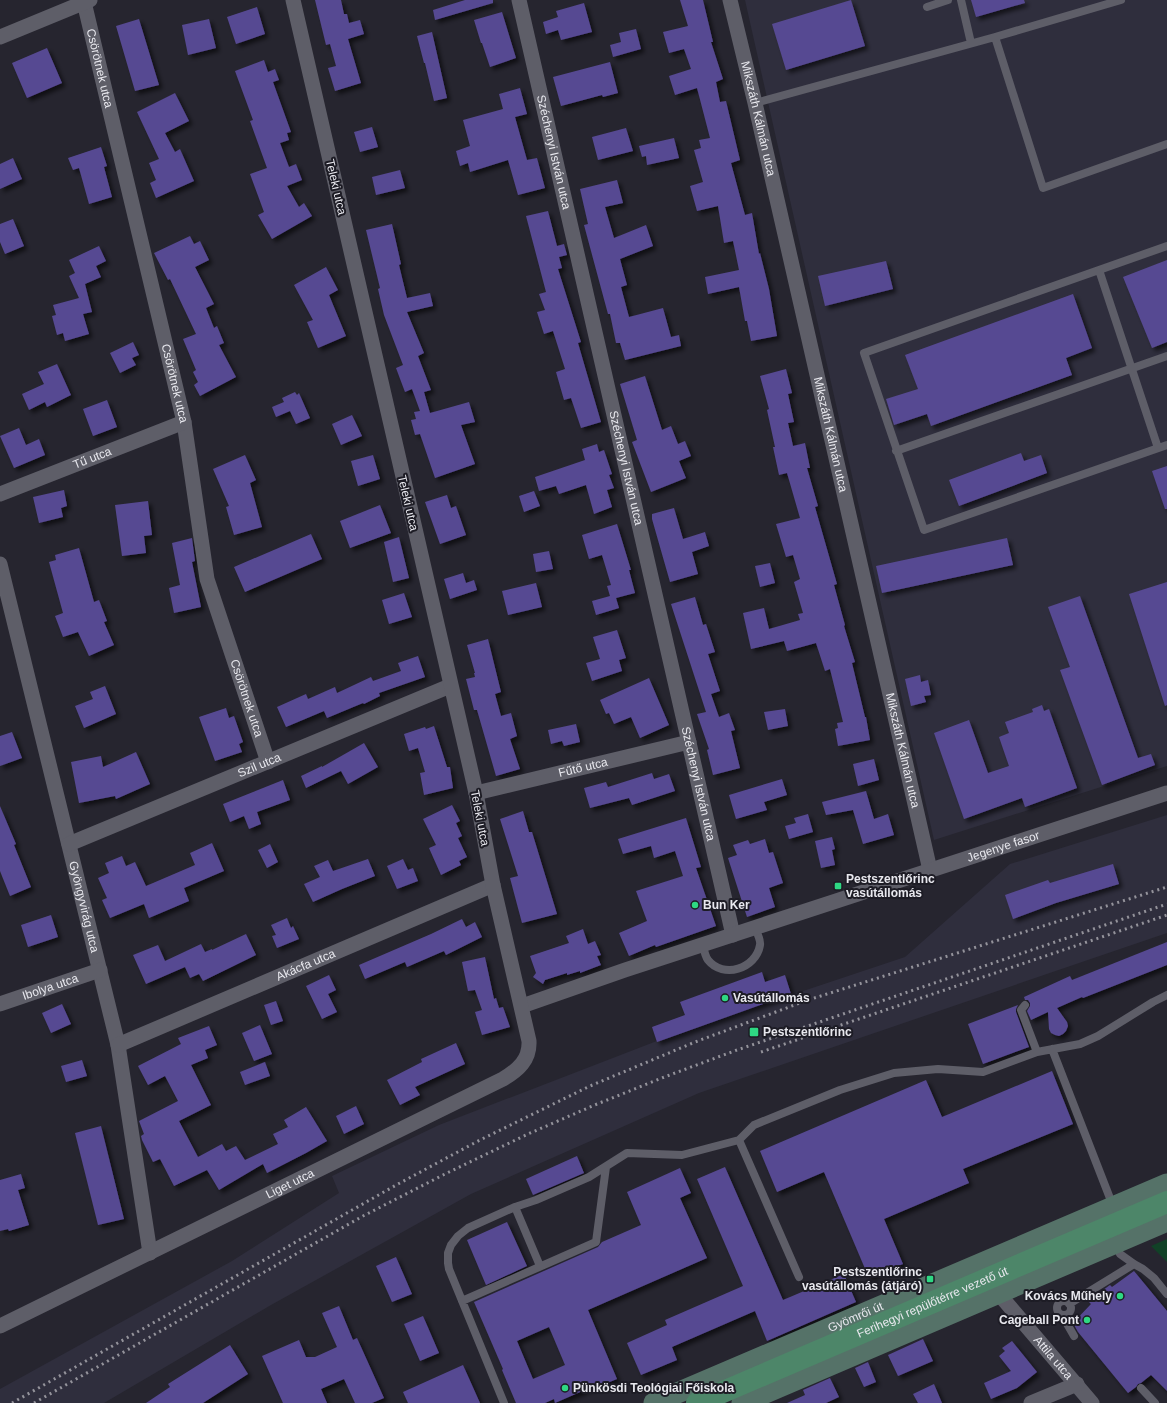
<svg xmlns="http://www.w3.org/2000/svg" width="1167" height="1403" font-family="Arial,sans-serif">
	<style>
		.built { fill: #2f2e3d }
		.green { fill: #114127 }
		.building { fill: #574992; fill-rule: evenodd; filter: url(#shadow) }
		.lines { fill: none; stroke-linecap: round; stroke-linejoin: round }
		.lane { stroke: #5e5e68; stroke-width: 8 }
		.street { stroke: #5e5e68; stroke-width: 15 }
		.secondary { stroke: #557268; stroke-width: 21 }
		.primary { stroke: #4d8669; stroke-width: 22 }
		.rail { stroke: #94939b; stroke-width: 3; stroke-dasharray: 2 4; stroke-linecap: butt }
		.poi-dot { fill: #2ed883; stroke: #1d1c25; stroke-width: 1.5 }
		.labels { text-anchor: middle; stroke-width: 4; stroke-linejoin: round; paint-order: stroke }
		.street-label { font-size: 12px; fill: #e8e8ee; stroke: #1d1c25 }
		.poi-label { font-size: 12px; font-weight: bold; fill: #e8e8ee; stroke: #1d1c25; text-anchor: start }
	</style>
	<defs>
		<filter id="shadow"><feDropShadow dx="3.5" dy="3.5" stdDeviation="2" flood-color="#0009"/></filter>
	</defs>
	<rect width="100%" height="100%" fill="#26252f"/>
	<path class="built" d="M745 0H1167V766L934 840Z
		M1167 815V933L699 1093 471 1194 271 1305 104 1403H0V1389L232 1261 339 1193 332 1176 439 1125 675 1034 905 957 1010 864Z"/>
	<path class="green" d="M1167 1239V1262L1151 1246Z"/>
	<path class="building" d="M315 0H341L344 14H347L349 23 360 20 364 34 348 39 361 83 335 91 328 68 336 66 330 44 326 45Z
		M465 0H493V3L435 20 433 10Z
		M680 0H703L713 42H711L723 79 716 82 720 102 726 101 740 160 731 163 745 215 752 213 759 254 760 253 769 289 777 336 751 341 747 321H745L739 287 708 294 705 277 739 270 733 241 724 243 718 206 697 211 690 186 703 182 694 150 701 148 699 140 710 138 697 88 675 95 669 76 691 69 684 49 669 53 663 32 688 26Z
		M851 0 865 46 786 70 772 24Z
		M971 0H1024L1025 3 976 17Z
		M584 3 592 32 561 40 558 30 546 34 543 22 558 17 556 11Z
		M257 7 265 34 236 44 227 17Z
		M502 12 516 58 490 67 482 43H481L474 20Z
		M139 19 159 85 135 91 116 26Z
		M209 19 216 48 188 55 182 25Z
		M636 29 641 49 613 57 610 45 621 42 619 33Z
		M432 32 447 98 434 101 425 63H424L417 36Z
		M47 48 62 83 27 98 12 63Z
		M264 60 268 72 275 69 279 80 273 82 291 132 287 133 289 140 280 143 289 167 296 164 302 180 287 186 299 207 304 203 312 216 272 239 258 215 264 212 250 174 267 168 250 121 253 120 235 71Z
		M610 62 618 93 603 97 602 95 561 106 553 77Z
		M520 88 527 114 515 117 527 160 537 158 545 188 518 195 508 160 470 172 468 163 460 166 456 151 470 146 463 120 503 109 499 94Z
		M175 93 189 121 165 133 175 152 180 149 194 181 156 198 150 183 156 180 149 163 159 159 137 112Z
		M372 127 378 147 360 152 354 132Z
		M626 128 633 151 598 160 592 137Z
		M674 138 679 158 647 165 646 156 642 157 639 146Z
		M101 147 107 166 104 167 112 197 89 204 79 168 73 170 68 158Z
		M13 158 22 179 0 189V164Z
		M400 170 405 188 376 195 372 177Z
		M617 180 623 203 605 207 614 238 646 225 653 246 620 259 627 285 621 287 629 317 663 308 671 337 679 335 681 346 625 360 620 343H616L610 314H608L584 225 588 224 580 189Z
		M548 211 557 246 564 244 567 255 559 257 562 268 558 269 581 342 578 343 601 422 581 428 571 398 564 400 556 372 565 369 553 331 544 334 537 312 545 310 539 294 546 292 526 216Z
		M13 219 24 246 5 254 0 242V224Z
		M392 224 401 264 399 265 407 298 430 293 433 306 407 312 424 353 418 356 431 390 424 392 430 413 469 402 475 422 461 425 475 464 435 478 420 434 415 435 411 420 416 419 414 412 420 411 412 389 405 392 396 368 403 365 384 315 378 289 380 288 366 230Z
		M190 236 194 244 200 241 209 260 195 267 214 304 206 308 214 328 217 326 224 343 219 345 236 377 200 396 194 385 198 382 193 372 196 370 183 339 196 334 170 279 168 280 154 253Z
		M99 246 106 261 96 266 101 277 85 284 92 312 83 314 89 334 65 341 63 333 57 335 52 316 56 315 53 305 79 298 69 276 75 273 69 260Z
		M1167 260V342L1152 348 1123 277Z
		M886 261 893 289 825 306 818 276Z
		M326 267 338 290 329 295 346 336 318 348 307 322 313 320 294 285Z
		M1073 294 1092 348 1066 358 1072 375 931 426 927 414 894 425 886 399 918 389 905 355Z
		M133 342 139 355 132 358 136 365 120 373 110 353Z
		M57 364 71 395 47 407 45 402 29 410 22 394 44 384 38 372Z
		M786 369 792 393 788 394 794 422 788 423 793 446 805 443 810 468H807L818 506 815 507 837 584 834 585 845 625 844 626 855 662 852 663 865 717H866L870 740 838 746 835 729 838 728 837 723 843 722 830 669 825 671 816 643 787 651 784 641 751 649 743 613 764 608 769 629 800 620 798 614 803 613 794 582 800 579 793 555 786 557 776 524 800 518 787 473 779 475 773 447H775L767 410 769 409 760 376Z
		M645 376 662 430 671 426 678 444 685 441 691 456 679 461 686 478 651 492 632 442 637 440 620 384Z
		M295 392 297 395 299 393 310 418 296 424 290 411 276 417 272 407 284 402 282 398Z
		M107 400 117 427 93 436 83 409Z
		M352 415 362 436 341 445 332 424Z
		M19 428 26 445 39 439 45 455 14 468 0 436Z
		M597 444 599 452 604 450 612 474 609 475 614 488 607 490 612 507 594 514 586 485 559 494 556 486 539 491 535 477 585 460 582 449Z
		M1021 453 1024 461 1041 455 1047 473 959 506 949 480Z
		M245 455 256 480 250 483 262 527 234 535 226 507 229 506 213 469Z
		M373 455 380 479 358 486 351 461Z
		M1167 466V509H1165L1152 471Z
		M64 490 67 506 61 508 63 517 39 523 33 497Z
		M534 491 540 506 524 512 519 496Z
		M447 495 451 508 456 506 466 535 440 544 425 502Z
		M148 501 152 535 144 536 146 553 122 556 115 505Z
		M380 505 391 533 350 548 340 521Z
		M674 508 683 539 705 532 709 546 692 552 698 574 670 582 652 519V514Z
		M617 524 631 570H629L635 593 616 598 619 608 596 615 592 601 610 596 607 586 611 585 602 555 589 559 582 535Z
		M311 534 322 559 245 592 234 567Z
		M399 537 409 578 393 582 384 542Z
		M192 538 195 561 192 562 201 607 174 613 169 588 180 585 172 543Z
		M1007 538 1013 565 882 593 876 566Z
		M79 548 94 602 99 600 107 621 104 622 114 645 89 656 78 632 63 637 55 616 63 613 49 562 56 560 55 555Z
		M549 551 553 569 536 572 533 554Z
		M770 563 775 583 760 587 755 566Z
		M463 573 466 583 474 580 477 590 450 599 444 579Z
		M1167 582V705L1165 706 1129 594Z
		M536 583 542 607 508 615 502 591Z
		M404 593 412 617 389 624 382 600Z
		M1080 596 1138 758 1151 754 1155 765 1102 785 1060 670 1070 667 1048 607Z
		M695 597 703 625 706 624 715 652 708 654 720 691 711 694 719 717 729 713 735 730 731 731 740 768 713 775 707 750 709 749 697 714 706 712 671 604Z
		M617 630 626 658 619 660 622 671 592 681 586 663 600 659 593 637Z
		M488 639 501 692 495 694 501 716 511 713 517 736 510 739 520 769 496 776 477 710H474L466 679 475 677 474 673H475L467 645Z
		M418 656 425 677 379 693 380 696 364 704 363 703 327 718 324 711 286 727 277 707 306 694 308 699 335 687 337 693 371 677 373 681 401 671 398 663Z
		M920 675 921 682 928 680 931 695 924 696 926 702 911 706 905 679Z
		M649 678 669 725 640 738 631 717 614 724 609 713 606 714 600 700Z
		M105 686 116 714 84 728 75 706 93 699 90 692Z
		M1042 705 1044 711 1049 709 1077 788 1025 807 1022 798 964 819 934 733 969 720 988 773 1009 766 999 737 1009 733 1005 722 1033 712 1032 709Z
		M226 708 229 718 234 716 243 742 239 744 242 752 215 761 199 717Z
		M785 709 788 726 768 730 764 712Z
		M576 724 580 742 564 746 562 741 551 744 548 730Z
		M434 726 447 767H450L453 788 424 795 420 773 425 772 418 748 409 751 404 734 425 727 426 729Z
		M12 732 22 758 0 766V736Z
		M364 743 378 767 348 784 341 771 306 788 301 776 322 766V767Z
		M136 752 150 784 116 799 115 796 79 803 71 762 101 756 103 767Z
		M874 759 879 780 858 786 853 764Z
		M652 773 654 779 669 774 675 791 632 805 629 798 590 808 584 788 606 782 608 787Z
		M782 779 787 795 764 802 767 810 736 819 729 795Z
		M283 780 290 800 257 812 261 824 249 829 244 816 230 822 223 804Z
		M866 791 874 819 888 814 894 835 863 844 853 810 826 815 822 802Z
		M452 805 460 821 456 823 462 836 458 838 467 857 459 861 461 865 441 875 429 848 436 845 423 819Z
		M0 806 16 844 14 845 31 887 10 896 0 871Z
		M523 811 529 832H532L557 914 522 923 510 878 518 876 500 819Z
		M808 814 813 832 789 839 785 826 796 823 794 818Z
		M686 818 701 867 696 868 716 926 656 947 655 945 629 956 619 933 647 921 636 891 683 876 675 851 654 858 651 846 623 854 618 839Z
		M832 837 835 849 832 850 835 865 821 868 815 841Z
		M765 839 769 853 773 852 783 883 769 888 775 907 747 917 728 858 737 855 733 845 748 840 750 844Z
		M212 843 224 871 184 888 189 901 149 918 144 904 110 918 102 900 107 898 98 878 109 873 105 863 122 856 126 866 135 862 146 886 195 865 190 853Z
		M270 844 278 862 267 868 258 850Z
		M368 859 375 876 342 889 313 902 304 884 320 877 314 866 328 860 333 871Z
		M403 859 408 870 413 868 418 881 397 889 387 866Z
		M1113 864 1119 884 1056 903 1013 919 1005 895 1048 880 1050 883Z
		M51 915 58 937 28 947 21 925Z
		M287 918 291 928 293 926 299 939 277 948 272 936 276 935 271 925Z
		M462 919 466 927 475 922 482 937 446 955 444 951 407 967 405 962 365 979 359 965 431 934Z
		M583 929 588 944 595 941 601 955 597 956 601 965 580 973V971L567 975V973L545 980 543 984 533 977 536 973 530 956 569 943 566 936Z
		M246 934 256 955 203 981 199 974 190 978 185 967 146 984 133 955 158 945 165 961 201 944 205 952 212 949V950Z
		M1167 942V965L1083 998 1082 997 1057 1008 1067 1022 1068 1026 1066 1031 1063 1034 1059 1036 1055 1035 1051 1033 1049 1029 1048 1012 1031 1020 1027 1011 1030 1006V1003L1028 1000H1025L1024 997 1070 976 1072 980Z
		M485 957 494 999 496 998 499 1008 503 1007 510 1027 482 1035 475 1012 482 1010 475 990 468 991 462 962Z
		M762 972 765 982 785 975 791 994 657 1042 652 1027 685 1015 680 1002Z
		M329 975 336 990 328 994 337 1012 322 1019 306 986Z
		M276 1001 283 1021 271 1025 264 1005Z
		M62 1004 71 1024 51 1033 42 1013Z
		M1018 1005 1016 1009V1012L1029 1047 983 1064 968 1024Z
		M260 1025 272 1054 254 1061 242 1033Z
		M209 1026 217 1045 205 1050 208 1058 191 1065 211 1105 179 1121 198 1157 222 1144 226 1151 236 1146 245 1160 278 1144 273 1134 288 1127 284 1120 306 1107 327 1141 306 1153 267 1173 263 1164 219 1190 207 1170 174 1186 160 1159 153 1162 142 1140 141 1136 144 1134 139 1121 178 1101 165 1076 148 1085 138 1066 181 1044 178 1038Z
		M456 1043 465 1064 415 1087 420 1095 400 1105 387 1080 422 1062 421 1059Z
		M82 1060 87 1076 66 1082 61 1066Z
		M265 1062 270 1076 245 1085 240 1072Z
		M1052 1071 1073 1124 963 1169 969 1183 884 1219 903 1264 869 1278 824 1172 777 1192 760 1151 926 1080 942 1117Z
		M356 1106 364 1124 344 1134 336 1116Z
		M101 1126 124 1219 98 1225 75 1133Z
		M577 1156 584 1173 533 1195 526 1179Z
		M725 1167 783 1300 844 1274 856 1302 767 1341 755 1311 672 1347 677 1360 641 1375 627 1343 667 1325 665 1320 743 1286 697 1179Z
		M680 1168 691 1193 680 1198 707 1258 588 1310 617 1379 595 1388 594 1386 555 1403 554 1399 545 1403H516L502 1370 503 1369 474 1302 598 1247 602 1242 641 1225 627 1192ZM549 1327 565 1365 533 1379 517 1341Z
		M21 1174 25 1188 18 1190 29 1225 9 1231 8 1229 0 1231V1180Z
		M507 1222 527 1266 486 1285 467 1240Z
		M396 1257 412 1294 392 1302 376 1266Z
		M1134 1271 1167 1311V1391L1151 1375 1141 1383 1138 1384 1136 1387 1128 1393 1078 1332 1073 1323 1091 1304 1088 1301 1110 1285 1112 1287Z
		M339 1306 353 1340 357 1338 384 1398 372 1403H355L344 1379 321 1389 327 1403H283L262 1356 299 1340 306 1357H315L337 1347 322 1313Z
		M423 1316 439 1353 420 1361 404 1324Z
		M923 1339 933 1361 898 1376 888 1355Z
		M1012 1341 1037 1372 1017 1388 991 1399 984 1383 1011 1371 999 1356 1005 1351 1002 1348Z
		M230 1345 248 1374 203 1403H146L170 1387 168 1384Z
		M868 1362 876 1382 864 1387 855 1368Z
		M463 1365 480 1403H408L403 1392Z
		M830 1378 839 1397 826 1403H787L805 1395 803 1390Z
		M934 1384 942 1403H918L913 1394Z"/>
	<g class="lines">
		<path class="lane" d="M961 0 971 43
			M927 7 948 0
			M995 37 1043 188 1167 144
			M755 103 995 37 1121 0
			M1167 246 864 353 924 530 1167 445
			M1099 270 1158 448
			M896 451 1167 356
			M703 945C704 950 705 956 708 960 723 979 756 969 760 945 761 940 757 933 755 928
			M1025 1005 1021 1010 1037 1052
			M1052 1049 1113 1206
			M739 1140 799 1277
			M515 1207 540 1266
			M1115 1244 1120 1254 1134 1264 1143 1269 1154 1278 1167 1294
			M1057 1308a7 7 0 1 1 14 0a7 7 0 1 1-14 0Z
			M462 1301 596 1242 606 1167
			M1069 1304 1134 1264
			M1062 1315 1074 1336
			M1141 1388 1155 1403
			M504 1403 449 1269 448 1263V1253L451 1245 458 1236 468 1228 515 1207 536 1200 589 1177 627 1153 682 1155 739 1140 754 1125 840 1090 894 1073 938 1069 983 1072 1037 1052 1080 1044 1098 1036 1153 1002 1167 995"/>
		<g class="street">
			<path id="s1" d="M519 0 733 935"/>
			<path id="s2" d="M730 0 755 103 930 870"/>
			<path id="s3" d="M84 2 184 422 207 579 268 762"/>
			<path d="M0 37 90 0"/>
			<path id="s4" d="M0 494 184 422"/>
			<path id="s5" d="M0 564 118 1045 150 1253"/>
			<path id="s6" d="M476 793 689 742"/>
			<path id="s7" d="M69 844 450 686"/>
			<path id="s8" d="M0 1004 100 970"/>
			<path id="s9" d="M522 1006 625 970 1167 793"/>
			<path id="s10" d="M118 1045 493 885"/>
			<path id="s11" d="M998 1293 1092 1403"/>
			<path id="s12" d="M0 1326 503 1079C518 1070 530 1060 529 1041L493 885 476 793 293 0"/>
			<path d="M1031 1403 1077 1384"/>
		</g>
		<g class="secondary">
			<path id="s13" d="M654 1403 1167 1184"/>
			<path d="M742 1403 1167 1221"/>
		</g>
		<path class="primary" id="s14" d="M697 1403 1167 1202"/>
		<path class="rail" d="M761 1052 1167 915
			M12 1403 398 1184 480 1140 590 1086 695 1042 808 1000 1167 887
			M34 1403 363 1216 445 1174 528 1134 597 1104 667 1076 737 1050 1167 904"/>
	</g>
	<g class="poi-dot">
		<rect x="834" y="882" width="8" height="8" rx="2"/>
		<circle cx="695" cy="905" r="4"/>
		<circle cx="725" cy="998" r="4"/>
		<rect x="749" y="1027" width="10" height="10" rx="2"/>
		<rect x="926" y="1275" width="8" height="8" rx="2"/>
		<circle cx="1120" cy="1296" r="4"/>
		<circle cx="1087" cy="1320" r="4"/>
		<circle cx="565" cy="1388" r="4"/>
	</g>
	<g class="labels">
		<g class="street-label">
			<text dy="4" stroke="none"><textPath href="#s3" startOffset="68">Csörötnek utca</textPath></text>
			<text dy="4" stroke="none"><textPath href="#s2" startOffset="122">Mikszáth Kálmán utca</textPath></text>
			<text dy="4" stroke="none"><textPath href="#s1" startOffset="156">Széchenyi István utca</textPath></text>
			<text transform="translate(336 187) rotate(77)" y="4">Teleki utca</text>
			<text dy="4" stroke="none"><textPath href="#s3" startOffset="392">Csörötnek utca</textPath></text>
			<text dy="4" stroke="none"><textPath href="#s2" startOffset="446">Mikszáth Kálmán utca</textPath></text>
			<text dy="4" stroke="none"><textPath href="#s4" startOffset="99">Tű utca</textPath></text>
			<text dy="4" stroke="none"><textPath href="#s1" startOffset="480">Széchenyi István utca</textPath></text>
			<text transform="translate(408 503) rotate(77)" y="4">Teleki utca</text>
			<text dy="4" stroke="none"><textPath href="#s3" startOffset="716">Csörötnek utca</textPath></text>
			<text dy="4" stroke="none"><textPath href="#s2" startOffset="770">Mikszáth Kálmán utca</textPath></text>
			<text dy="4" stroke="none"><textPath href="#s7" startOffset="206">Szil utca</textPath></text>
			<text dy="4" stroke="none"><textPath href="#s6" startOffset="110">Fűtő utca</textPath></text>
			<text dy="4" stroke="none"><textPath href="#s1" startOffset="804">Széchenyi István utca</textPath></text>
			<text transform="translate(480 818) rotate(79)" y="4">Teleki utca</text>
			<text dy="4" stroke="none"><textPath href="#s9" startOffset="507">Jegenye fasor</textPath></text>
			<text dy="4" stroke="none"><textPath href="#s5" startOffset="353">Gyöngyvirág utca</textPath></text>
			<text dy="4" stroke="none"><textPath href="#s10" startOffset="204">Akácfa utca</textPath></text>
			<text dy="4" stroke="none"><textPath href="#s8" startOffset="53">Ibolya utca</textPath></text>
			<text dy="4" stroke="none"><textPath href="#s12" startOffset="323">Liget utca</textPath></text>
			<text dy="4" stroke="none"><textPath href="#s14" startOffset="256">Ferihegyi repülőtérre vezető út</textPath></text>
			<text dy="4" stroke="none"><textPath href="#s13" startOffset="219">Gyömrői út</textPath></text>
			<text dy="4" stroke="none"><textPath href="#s11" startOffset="85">Attila utca</textPath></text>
		</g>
		<g class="poi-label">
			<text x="846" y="883">Pestszentlőrinc<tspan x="846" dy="14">vasútállomás</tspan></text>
			<text x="703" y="909">Bun Ker</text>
			<text x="733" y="1002">Vasútállomás</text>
			<text x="763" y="1036">Pestszentlőrinc</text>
			<text x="922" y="1276" text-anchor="end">Pestszentlőrinc<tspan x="922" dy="14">vasútállomás (átjáró)</tspan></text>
			<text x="1112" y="1300" text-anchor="end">Kovács Műhely</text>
			<text x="1079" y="1324" text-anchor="end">Cageball Pont</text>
			<text x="573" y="1392">Pünkösdi Teológiai Főiskola</text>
		</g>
	</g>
</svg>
